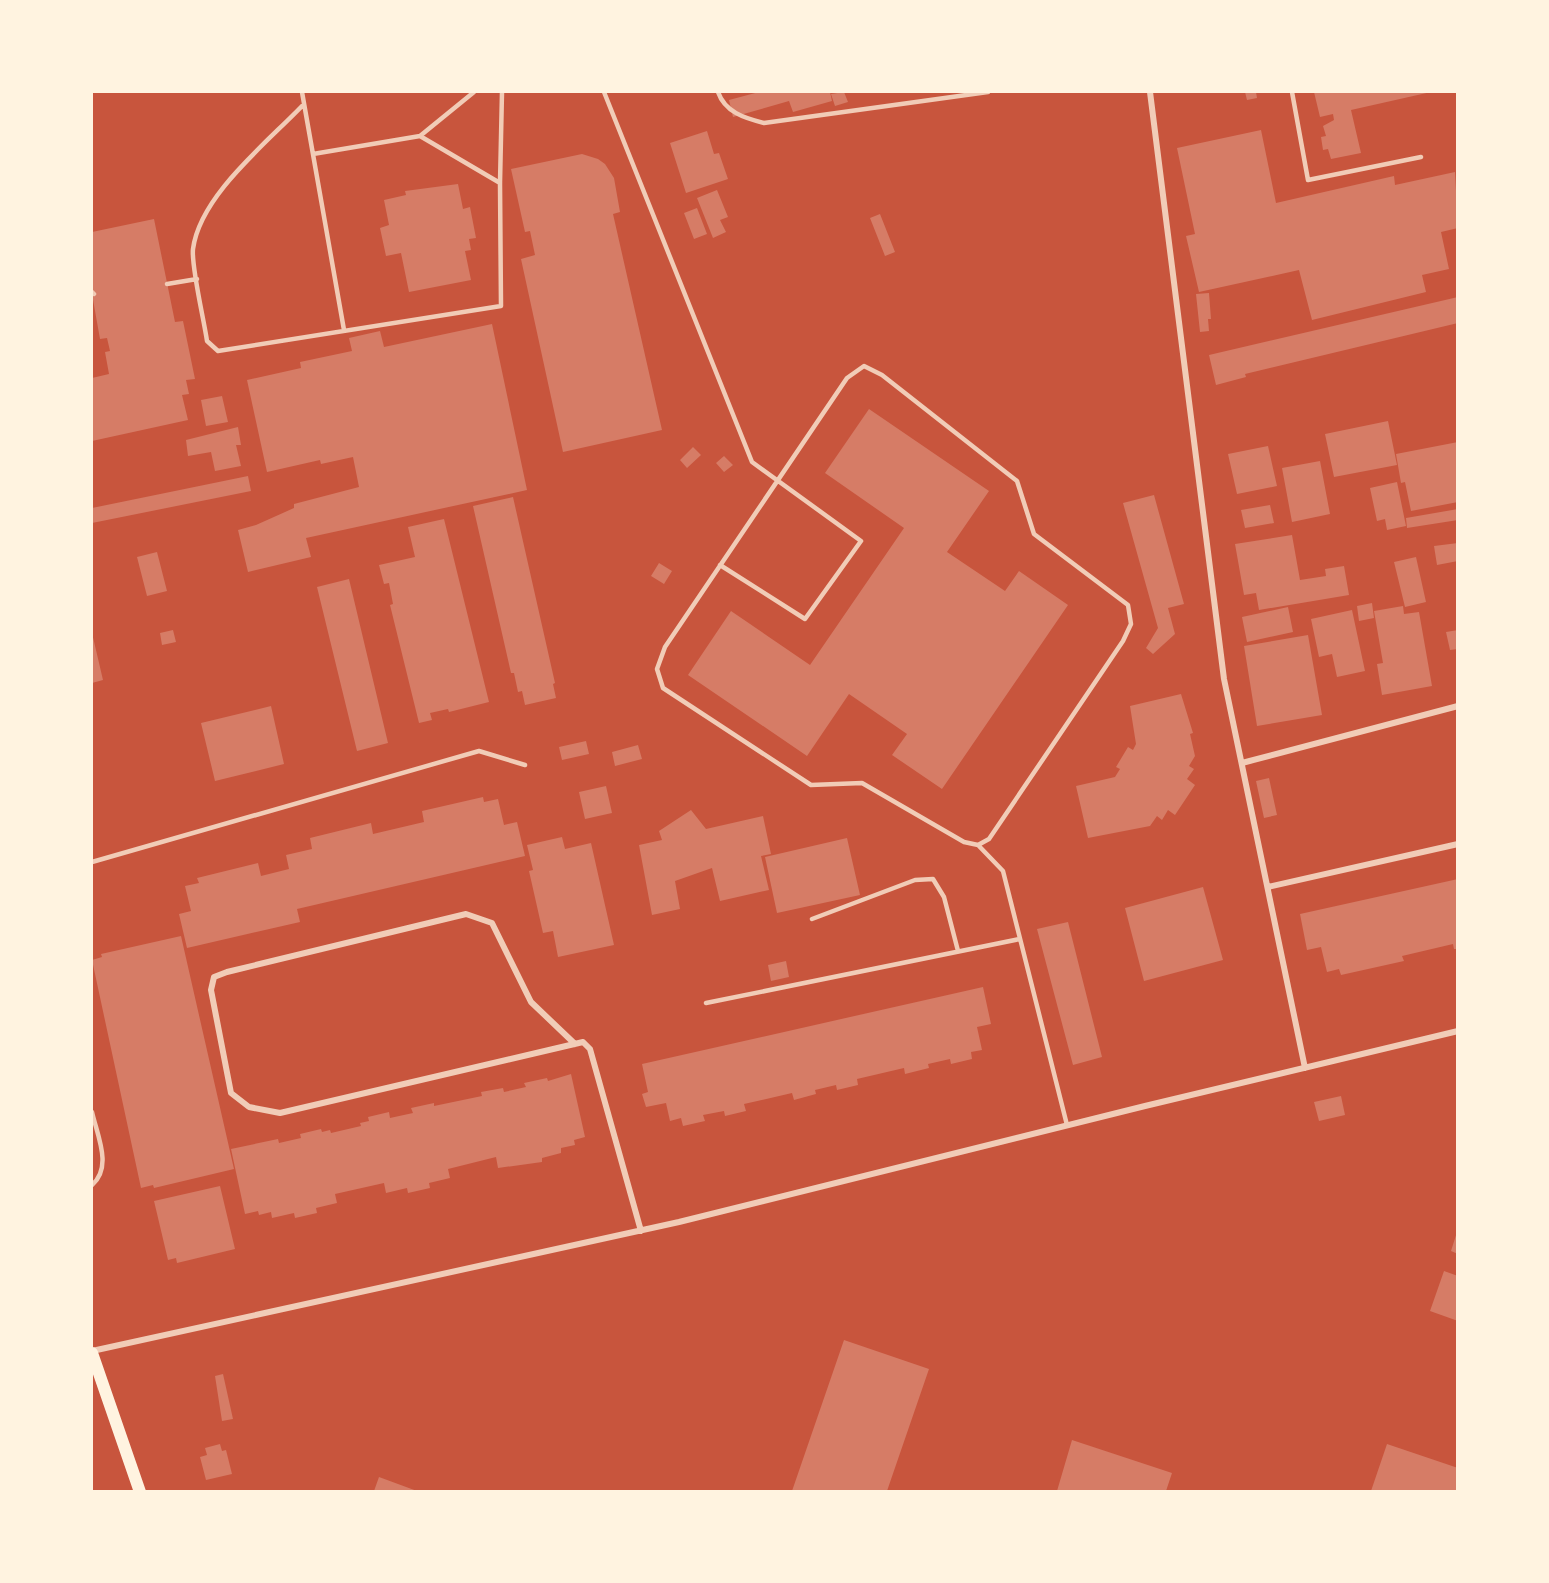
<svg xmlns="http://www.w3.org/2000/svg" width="1549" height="1583" font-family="'DejaVu Sans',sans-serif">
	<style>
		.building { fill: #d67c66 }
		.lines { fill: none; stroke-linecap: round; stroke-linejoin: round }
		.service { stroke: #f1ccb7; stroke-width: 4.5 }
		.minor { stroke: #f1ccb7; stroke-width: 6 }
		.secondary { stroke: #fff3e0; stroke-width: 12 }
	</style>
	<rect width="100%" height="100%" fill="#c8553d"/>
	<path class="building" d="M759 92H830L832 101 793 112 789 101 733 117 729 100Z
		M844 92 848 102 835 106 831 94Z
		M1245 92H1256L1257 98 1247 100Z
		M1314 92H1431L1351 110 1361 153 1331 159 1328 149 1323 150 1321 137 1326 136 1323 126 1334 120 1333 114 1320 117Z
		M1261 130 1276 203 1394 176 1395 185 1455 172 1458 228 1441 232 1449 269 1422 275 1426 292 1312 320 1299 270 1199 292 1186 236 1195 234 1177 148Z
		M707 131 714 154 719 153 728 179 686 193 670 143Z
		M582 154 598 159 605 164 614 178 620 212 613 214 662 430 563 452 521 259 535 255 530 231 525 232 511 169Z
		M458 184 463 209 470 207 476 238 469 239 471 250 465 251 471 280 409 292 401 253 386 256 380 228 389 225 384 200 406 195 405 191Z
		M717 190 728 217 720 220 726 232 713 238 697 198Z
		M697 208 707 234 694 239 684 213Z
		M880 214 895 252 885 256 870 218Z
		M154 219 175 322 183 321 195 379 186 380 189 394 182 395 188 420 92 441V378L109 374 105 352 110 351 107 338 100 339 92 294V232Z
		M1209 293 1211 319H1208L1209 331 1200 332 1196 294Z
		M1458 297V323L1245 374 1246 377 1216 385 1209 355Z
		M492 324 527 490 306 538 311 557 248 572 238 530 256 525 294 508V504L359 487 353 457 321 464 320 460 267 472 247 380 301 368 300 362 352 351 349 338 380 331 384 347Z
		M222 396 228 422 206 426 201 400Z
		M869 409 989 491 947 552 1005 591 1019 571 1068 605 942 789 892 755 907 734 849 694 807 756 688 675 731 611 810 665 904 528 825 473Z
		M1388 421 1397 465 1334 477 1325 434Z
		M238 427 241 445H236L241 466 215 471 211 452 188 456 186 440Z
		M1458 442V502L1411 511 1405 482 1401 483 1396 454Z
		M1268 446 1277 486 1237 494 1228 454Z
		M693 447 701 455 687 468 680 460Z
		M724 456 733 465 724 472 716 463Z
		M1320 461 1330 514 1292 522 1282 468Z
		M248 476 251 491 92 523V508Z
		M1397 482 1406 526 1387 530 1385 519 1377 521 1370 488Z
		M1154 495 1184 604 1168 608 1175 634 1153 654 1146 648 1158 628 1123 503Z
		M513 497 555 683 553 684 556 698 525 705 522 691 518 692 514 673H511L473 506Z
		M1270 505 1274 523 1245 528 1241 510Z
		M1458 509V520L1407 528 1406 518Z
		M444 519 489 702 449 712 448 709 430 713 432 720 419 723 390 605 393 604 389 583 384 584 379 565 415 557 408 527Z
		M1292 535 1300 580 1326 576 1325 569 1344 566 1349 595 1259 610 1256 593 1244 595 1235 544Z
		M1458 543V561L1437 565 1434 546Z
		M157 552 167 591 147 596 137 557Z
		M1416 557 1426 602 1405 607 1394 562Z
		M659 563 672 571 664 584 651 576Z
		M349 579 388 743 357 751 317 587Z
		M1372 603 1374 618 1359 621 1357 606Z
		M1403 606 1404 614 1419 612 1432 686 1382 695 1377 664 1383 663 1374 611Z
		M1288 607 1293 632 1247 642 1242 617Z
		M1352 610 1365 671 1337 677 1332 654 1319 657 1311 619Z
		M173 630 176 642 162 645 160 633Z
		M1458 630V649L1450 650 1446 632Z
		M92 633 103 680 92 683Z
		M1308 635 1322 715 1257 726 1244 646Z
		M1181 694 1193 733 1190 734 1195 756 1189 766 1194 769 1187 779 1195 785 1175 815 1168 810 1162 820 1157 816 1150 826 1088 838 1076 786 1115 777 1120 769 1116 767 1128 747 1133 750 1136 744 1130 706Z
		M271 706 284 764 215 781 201 723Z
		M586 741 589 754 562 760 559 747Z
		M638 745 642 759 615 766 612 752Z
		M1269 778 1277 815 1264 818 1256 781Z
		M606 786 612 813 585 819 579 792Z
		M483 797 484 802 498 799 504 825 517 822 525 856 297 909 300 922 187 948 179 914 191 911 185 886 199 883 197 878 258 863 261 876 289 869 286 855 312 849 310 838 371 823 373 834 424 822 422 811Z
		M691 810 706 829 763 816 771 854 761 856 769 890 720 901 712 868 675 881 680 909 652 915 639 845 662 840 659 831Z
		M562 837 565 849 591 843 614 945 558 957 553 931 543 933 529 871 533 870 527 845Z
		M847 838 860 895 777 913 765 857Z
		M1458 879V949H1454L1453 944 1402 956 1404 961 1341 975 1339 969 1327 972 1321 947 1307 950 1300 914Z
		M1203 887 1223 960 1144 981 1125 908Z
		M1068 922 1102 1057 1073 1065 1037 929Z
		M181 936 234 1169 154 1188 153 1185 141 1188 92 960 102 957 101 954Z
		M786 961 789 977 771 981 768 965Z
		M983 987 991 1024 977 1027 982 1050 971 1052 972 1059 951 1064 950 1059 928 1064 929 1068 905 1074 904 1068 857 1079 858 1085 837 1090 836 1085 815 1090 816 1094 794 1100 792 1093 744 1104 746 1111 725 1116 724 1111 703 1115 705 1121 683 1126 681 1118 670 1121 666 1103 646 1107 642 1094 648 1092 642 1064Z
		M571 1074 585 1137 574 1140 575 1145 561 1148V1153L542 1158V1162L498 1168 496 1157 448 1169 450 1178 429 1183 430 1188 408 1193 407 1188 386 1193 384 1183 335 1194 337 1203 316 1208 317 1213 295 1218 294 1213 272 1218 271 1212 259 1215 258 1211 245 1214 231 1149 278 1139 279 1143 301 1138 300 1134 321 1129 322 1132 330 1130 331 1133 361 1126 360 1123 369 1121 368 1117 389 1112 390 1118 413 1113 411 1108 434 1103V1106L482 1096 481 1092 503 1088 504 1092 526 1087 524 1083 547 1078 548 1081Z
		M1341 1096 1345 1115 1319 1121 1314 1102Z
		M220 1186 235 1249 177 1263 176 1258 168 1260 154 1201Z
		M1457 1232H1458V1254L1451 1251Z
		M1444 1271 1458 1276V1321L1430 1311Z
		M844 1340 929 1369 887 1491H792Z
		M223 1374 233 1419 222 1421 215 1376Z
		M1072 1440 1172 1473 1166 1491H1057Z
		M220 1444 222 1451 226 1450 232 1474 206 1480 200 1457 207 1455 205 1448Z
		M1387 1444 1458 1468V1491H1371Z
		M379 1477 417 1491H374Z"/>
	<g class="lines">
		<path class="service" d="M302 92 344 330
			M604 92 752 462 861 541 805 619 720 565
			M718 92C725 112 744 118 764 123L988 92
			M1292 92 1308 180 1421 157
			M304 104C268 142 200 195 193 249 191 266 204 320 207 341L218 351 501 306 500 183 502 92
			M420 136 500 183
			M313 154 420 136 474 92
			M167 284 197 279
			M92 292 94 294
			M978 845 989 839 1123 641 1131 624 1128 605 1034 534 1017 481 882 375 864 366 847 378 665 647 657 669 663 688 811 785 862 783 964 842 978 845 1003 871 1067 1125
			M92 862 479 751 525 765
			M812 919 915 880 933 879 944 897 958 951
			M706 1003 1020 939
			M92 1112C97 1135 113 1167 92 1185"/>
		<path class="minor" d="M1150 92 1224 679 1305 1068
			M1242 763 1458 706
			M1268 887 1458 844
			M575 1044 531 1002 492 923 466 914 227 972 214 977 211 990 231 1093 249 1107 280 1113 583 1042 590 1049 641 1231
			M92 1351 679 1222 1145 1106 1458 1031"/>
		<path class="secondary" d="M92 1353 140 1492"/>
	</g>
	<rect width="1549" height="1583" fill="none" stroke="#fff3e0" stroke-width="186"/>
</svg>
